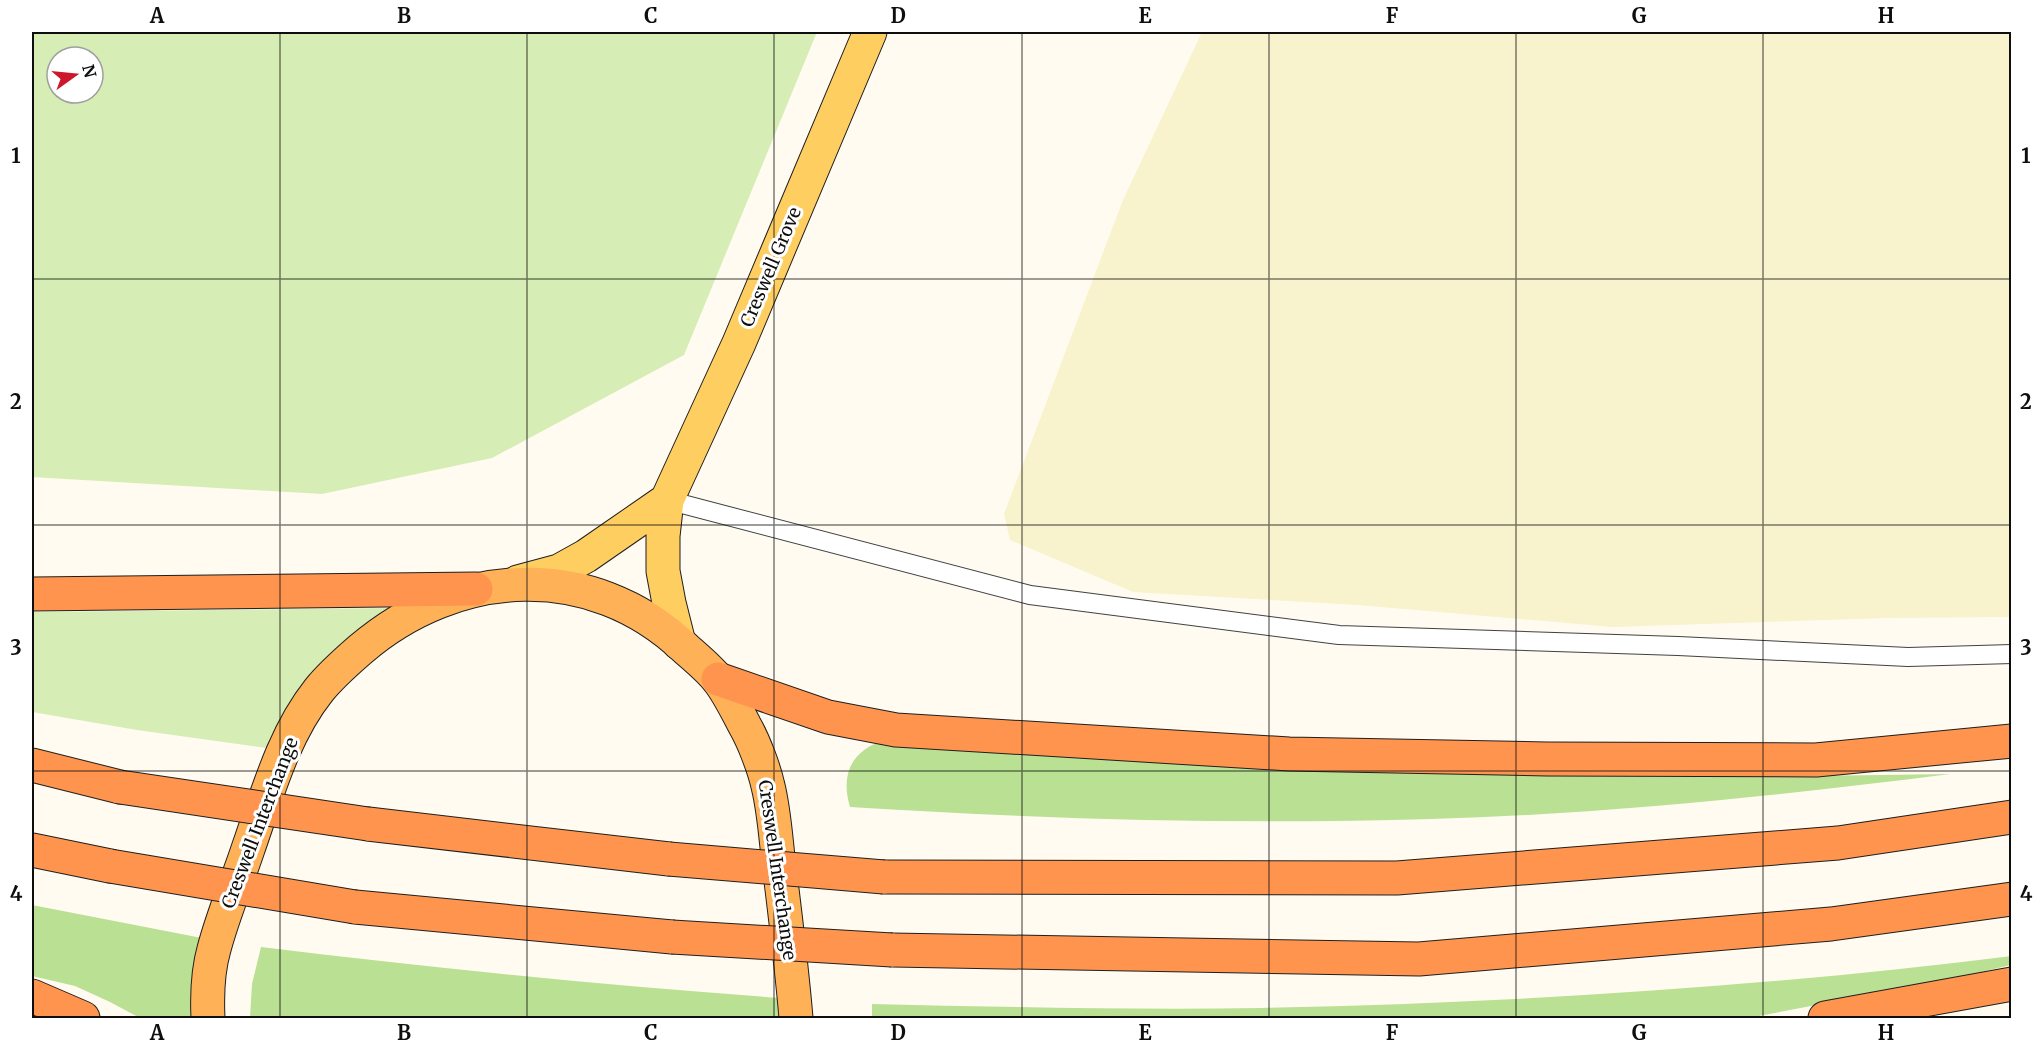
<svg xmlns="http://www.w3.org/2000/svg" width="2043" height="1050" font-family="Merriweather,serif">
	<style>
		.farmland { fill: #f8f2cd }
		.green { fill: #d6eeb5; fill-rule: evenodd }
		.forest { fill: #bae093 }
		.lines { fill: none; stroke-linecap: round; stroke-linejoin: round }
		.service-casing { stroke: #414141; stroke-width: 20 }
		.primary-casing { stroke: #1f1f1f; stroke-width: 35 }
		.trunk-casing { stroke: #1f1f1f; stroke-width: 35 }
		.motorway-casing { stroke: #1f1f1f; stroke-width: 35 }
		.service { stroke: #fff; stroke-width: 18 }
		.primary { stroke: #ffce60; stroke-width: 33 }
		.trunk { stroke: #ffb157; stroke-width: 33 }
		.motorway { stroke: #ff944e; stroke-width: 33 }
		.motorway-bridge-casing { stroke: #1f1f1f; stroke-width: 35; stroke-linecap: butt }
		.motorway-bridge { stroke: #ff944e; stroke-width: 33 }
		.grid { fill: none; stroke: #0e0e0e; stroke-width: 1.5; stroke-opacity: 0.55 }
		.labels { text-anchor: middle; stroke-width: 6; stroke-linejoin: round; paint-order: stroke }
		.street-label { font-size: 18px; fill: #0e0e0e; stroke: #fff }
		.neatline { fill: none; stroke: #0e0e0e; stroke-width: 2 }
		.grid-label { font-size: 20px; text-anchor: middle; font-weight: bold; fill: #0e0e0e }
	</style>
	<rect width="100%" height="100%" fill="#fffbf0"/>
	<path class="farmland" d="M1202 32H2011V617L1889 618 1613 627 1358 605 1133 592 1010 540 1004 514 1123 200Z"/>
	<path class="green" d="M32 32H817L684 355 492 458 322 494 32 477ZM57 57H93V93H57Z
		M391 608 289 751 137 730 32 712V612Z"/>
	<path class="forest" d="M886 740C989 748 1092 759 1195 765 1447 778 1698 778 1950 774 1777 796 1605 814 1431 819 1237 825 1044 819 850 807 840 774 852 749 886 740Z
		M32 905 207 939 197 1018H140L110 1002 75 986 32 976Z
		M261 947C434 968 607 986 781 998L782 1018H250L252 984Z
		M2012 956 2011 965 1947 980 1748 1018H872V1004C1002 1007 1132 1010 1262 1008 1512 1003 1763 987 2012 956Z"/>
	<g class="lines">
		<g class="service-casing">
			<path id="service" d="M667 500 1030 595 1339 635 1678 646 1908 657 2012 654"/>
		</g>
		<g class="primary-casing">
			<path id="primary" d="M518 582 559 571 586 556 667 500
				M679 643 669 603 663 571V536L667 500 739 343 870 32"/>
		</g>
		<g class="trunk-casing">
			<path id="trunk" d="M208 1018C207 997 208 970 214 949 223 915 237 882 248 849 267 795 283 735 319 690 332 674 346 662 361 649 457 567 591 559 685 648 696 658 710 669 719 681 729 694 737 711 745 726 754 742 764 768 768 786 775 814 776 845 780 873 786 922 792 970 796 1018"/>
		</g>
		<g class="motorway-casing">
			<path id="motorway" d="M32 594 476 589
				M718 679 828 717 896 730 1289 754 1547 759 1816 760 2012 741
				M32 765 120 787
				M368 824 669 859
				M32 850 110 866
				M884 877 1397 878 1838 843 2012 817
				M355 907 672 937
				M892 950 1419 959 1831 924 2012 899
				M32 996 83 1018
				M1825 1018 2012 984"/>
		</g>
		<use href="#service" class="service"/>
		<use href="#primary" class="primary"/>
		<use href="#trunk" class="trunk"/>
		<use href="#motorway" class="motorway"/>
		<g class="motorway-bridge-casing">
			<path id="motorway-bridge" d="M120 787 368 824
				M669 859 884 877
				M110 866 355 907
				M672 937 892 950"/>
		</g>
		<use href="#motorway-bridge" class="motorway-bridge"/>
	</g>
	<path class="grid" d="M280 32V1018M527 32V1018M774 32V1018M1022 32V1018M1269 32V1018M1516 32V1018M1763 32V1018M32 279H2012M32 525H2012M32 771H2012"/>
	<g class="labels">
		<g class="street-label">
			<text transform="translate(771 267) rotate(-67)" y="6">Creswell Grove</text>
			<text transform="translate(260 823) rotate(-69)" y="6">Creswell Interchange</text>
			<text transform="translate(777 870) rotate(82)" y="6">Creswell Interchange</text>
		</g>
	</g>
	<rect width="2043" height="1050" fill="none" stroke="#ffffff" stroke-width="66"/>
	<g transform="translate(75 75) rotate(75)"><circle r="28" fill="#ffffff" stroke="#9f9f9f" stroke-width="1.5"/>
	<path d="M0-4.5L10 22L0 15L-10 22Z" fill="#cd182c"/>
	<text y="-9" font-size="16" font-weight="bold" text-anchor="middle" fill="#0e0e0e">N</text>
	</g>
	<rect x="33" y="33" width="1977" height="984" class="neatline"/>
	<g class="grid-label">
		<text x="157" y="23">A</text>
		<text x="404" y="23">B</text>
		<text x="651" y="23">C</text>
		<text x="898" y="23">D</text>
		<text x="1145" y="23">E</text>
		<text x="1392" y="23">F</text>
		<text x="1639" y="23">G</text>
		<text x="1886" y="23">H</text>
		<text x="16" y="163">1</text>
		<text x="2026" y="163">1</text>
		<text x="16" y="409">2</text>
		<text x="2026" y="409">2</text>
		<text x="16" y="655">3</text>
		<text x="2026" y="655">3</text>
		<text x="16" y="901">4</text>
		<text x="2026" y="901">4</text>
		<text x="157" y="1040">A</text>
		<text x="404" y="1040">B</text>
		<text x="651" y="1040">C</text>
		<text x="898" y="1040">D</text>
		<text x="1145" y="1040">E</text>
		<text x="1392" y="1040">F</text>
		<text x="1639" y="1040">G</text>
		<text x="1886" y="1040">H</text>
	</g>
</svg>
